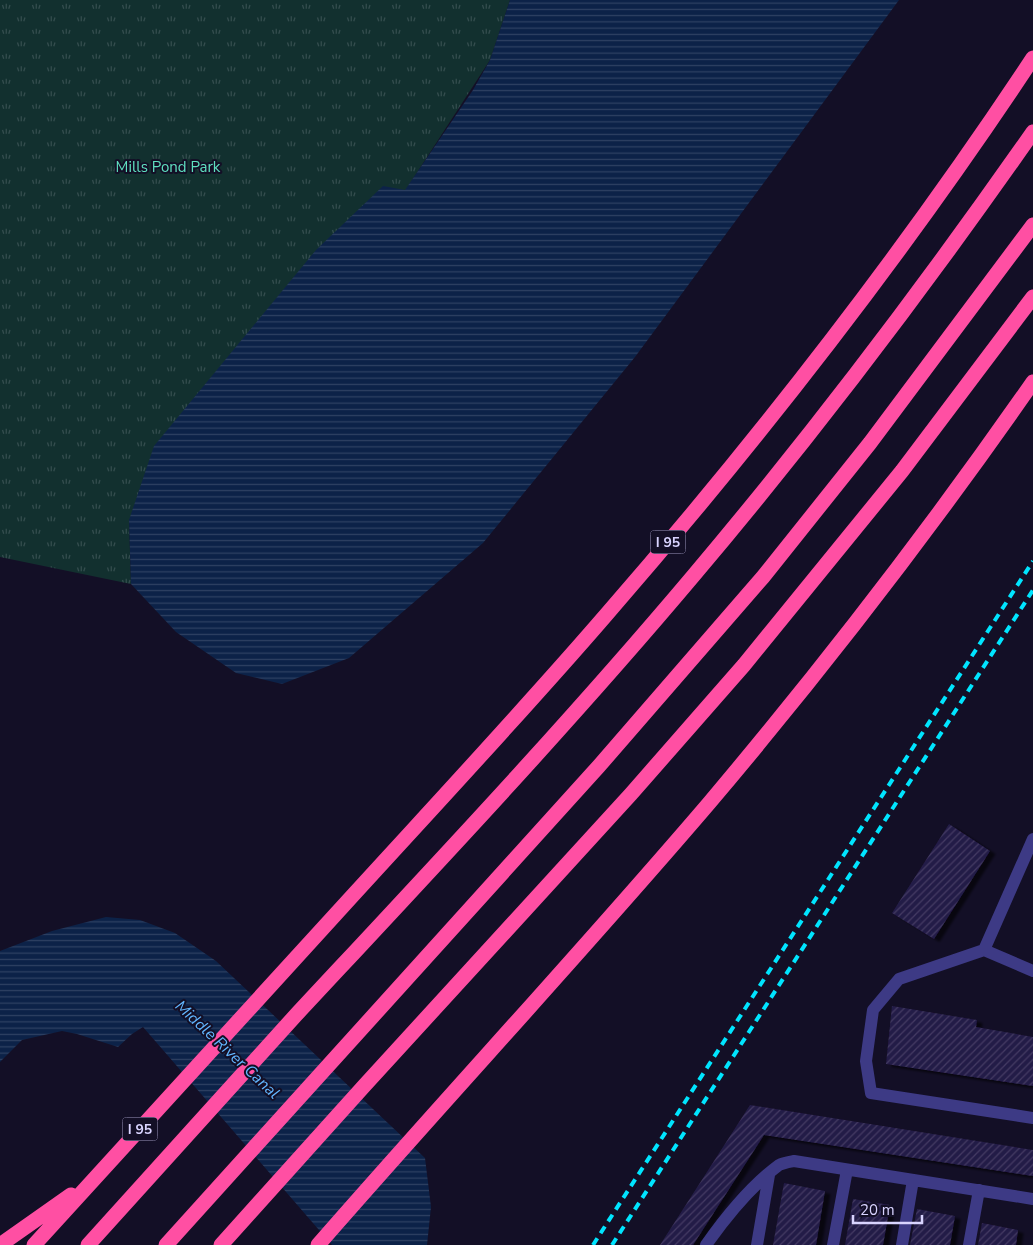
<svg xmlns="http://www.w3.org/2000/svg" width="1033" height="1245" font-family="'Nunito Sans',sans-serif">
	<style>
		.park { fill: url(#park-tufts) }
		.water { fill: url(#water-rules) }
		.building { fill: url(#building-hatch); filter: url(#shadow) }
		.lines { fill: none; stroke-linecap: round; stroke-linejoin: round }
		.minor { stroke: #3d3a85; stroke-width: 12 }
		.highway { stroke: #ff4fa3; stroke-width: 15 }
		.rail { stroke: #00e5ff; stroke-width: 4; stroke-dasharray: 8 6; stroke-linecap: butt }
		.labels { text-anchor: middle; stroke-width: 4; stroke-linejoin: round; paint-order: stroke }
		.shield { fill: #130f26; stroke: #9e99be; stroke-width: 1 }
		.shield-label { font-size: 14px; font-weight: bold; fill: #d9d4ff }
		.park-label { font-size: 15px; fill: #5fe0c0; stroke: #130f26 }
		.water-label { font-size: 16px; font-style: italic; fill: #62b6ff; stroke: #130f26 }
	</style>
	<defs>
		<pattern id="park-tufts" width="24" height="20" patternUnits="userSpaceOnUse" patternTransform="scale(1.25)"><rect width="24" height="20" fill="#12302f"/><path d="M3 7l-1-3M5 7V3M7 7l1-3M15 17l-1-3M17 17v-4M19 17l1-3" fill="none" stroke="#344d4e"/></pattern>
		<pattern id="water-rules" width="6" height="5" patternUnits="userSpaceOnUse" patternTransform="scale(1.25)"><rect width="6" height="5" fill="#0c2248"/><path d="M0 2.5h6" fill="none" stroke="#2f4163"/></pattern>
		<pattern id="building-hatch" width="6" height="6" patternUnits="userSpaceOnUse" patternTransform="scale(1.25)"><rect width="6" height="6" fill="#241b47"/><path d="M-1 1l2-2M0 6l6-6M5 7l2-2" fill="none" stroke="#433b63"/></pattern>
		<filter id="shadow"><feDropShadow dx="5.5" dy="3" stdDeviation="1" flood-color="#0009"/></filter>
	</defs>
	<rect width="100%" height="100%" fill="#130f26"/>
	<path class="park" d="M0 0H510L490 60 405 191 129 520 131 584 0 557Z"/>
	<path class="water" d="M510 0H899L635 357 483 543 349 658 282 684 236 673 176 632 131 584 129 520 154 446 316 250 383 186 405 190 473 90 490 60Z
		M106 917 140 920 175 933 216 961 425 1158 431 1207 427 1245H332L143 1027 132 1034 118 1047 77 1034 62 1031 22 1040 0 1062V951L52 931Z"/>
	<path class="building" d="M949 824 990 851 934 939 892 913Z
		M892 1006 977 1020 976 1027 1033 1037V1086L886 1064Z
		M750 1105 1033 1150V1176L764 1135 693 1245H660Z
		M784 1183 825 1191 816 1245H773Z
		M853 1199 890 1205 883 1245H845Z
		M917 1209 955 1216 950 1245H910Z
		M982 1223 1018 1230 1016 1245H978Z"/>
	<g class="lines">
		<path class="minor" d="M984 950 1033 839
			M1033 971 984 950 899 979 873 1010 866 1061 871 1093 1033 1118
			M706 1245C725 1218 752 1185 779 1165 783 1163 789 1162 794 1161L1033 1199
			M757 1245 769 1175
			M833 1245 847 1170
			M902 1245 913 1180
			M969 1245 979 1190"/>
		<path class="highway" d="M0 1245 71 1195
			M34 1245C141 1128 248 1011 355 893 439 801 524 710 606 615 759 439 904 253 1033 58
			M88 1245C157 1169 226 1092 295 1016 430 871 566 727 694 575 814 433 926 285 1033 132
			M166 1245 599 766 763 577 870 443 1033 225
			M221 1245 364 1086 631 794 744 665 902 471 1033 297
			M318 1245C447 1097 582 952 710 802 824 667 932 527 1033 382"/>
		<path class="rail" d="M593 1245 1033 561
			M612 1245 1033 590"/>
	</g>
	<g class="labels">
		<g class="shield">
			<rect x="650.5" y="530.5" width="35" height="23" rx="4"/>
			<rect x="122.5" y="1117.5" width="35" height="23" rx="4"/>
		</g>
		<g class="shield-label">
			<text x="668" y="547">I 95</text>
			<text x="140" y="1134">I 95</text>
		</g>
		<g class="park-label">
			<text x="168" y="172">Mills Pond Park</text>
		</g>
		<g class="water-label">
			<text transform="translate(228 1049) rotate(43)" y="6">Middle River Canal</text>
		</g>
	</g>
	<path d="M853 1215v8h69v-8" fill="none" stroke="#d9d4ff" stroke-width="2.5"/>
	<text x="860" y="1215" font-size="15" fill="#d9d4ff" stroke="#130f26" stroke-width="4" paint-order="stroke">20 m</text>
</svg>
